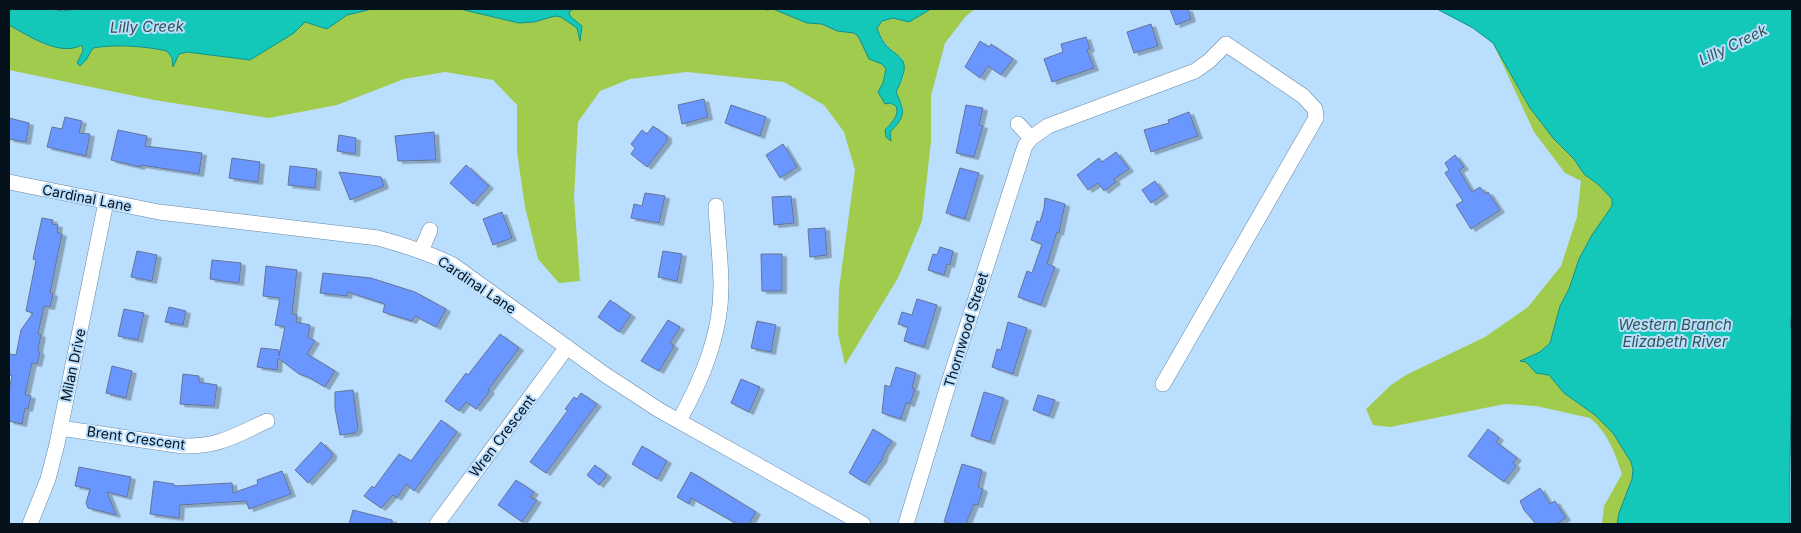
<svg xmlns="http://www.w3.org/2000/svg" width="1801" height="533" font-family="Inter,sans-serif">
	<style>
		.green { fill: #a1cb4c }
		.water { fill: #13c8b9; stroke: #0f918a }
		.building { fill: #6b96ff; stroke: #647496; filter: url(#shadow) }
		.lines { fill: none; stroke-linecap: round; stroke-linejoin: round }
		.minor-casing { stroke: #6788a5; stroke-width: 16 }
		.minor { stroke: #fff; stroke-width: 15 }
		.labels { text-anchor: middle; stroke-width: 4; stroke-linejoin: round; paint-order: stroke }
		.street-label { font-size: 14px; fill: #05111b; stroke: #badefd }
		.water-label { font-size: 15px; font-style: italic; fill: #34544f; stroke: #badefd }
	</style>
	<defs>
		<filter id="shadow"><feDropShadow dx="4.5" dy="2.5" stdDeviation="0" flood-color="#0004"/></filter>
	</defs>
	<rect width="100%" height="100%" fill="#badefd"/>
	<path class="green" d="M372 9H460L519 23 534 22 555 16 561 17 577 28 580 39 582 26 570 16 569 11 573 9H773L807 23 822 24 837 31 854 33 858 36 869 58 882 64 886 69 883 83 878 92 890 103 896 107C900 116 891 123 885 130L890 140V132L899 122 903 108 896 92 904 76 903 59C891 50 882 43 877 28L882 21 893 18 909 22 931 9H975L966 16 945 43 931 96V141L922 221 898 278 845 365 838 333 839 289 855 170 844 132 824 105 784 82 687 72 630 79 600 91 578 122 574 198 580 281 559 283 538 259 525 207 517 152V105L493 80 445 72 404 79 337 105 269 118 154 100 9 70V25L46 45 82 44 83 51 77 63 86 60 93 48C117 44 144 46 167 51L172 58 173 66 179 54 187 52 250 60 294 33 305 22 327 29 347 15Z
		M1493 43 1530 108 1553 138 1574 159 1584 174 1599 185 1612 199V206L1592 235 1579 259 1569 289 1560 306 1550 343 1540 352 1521 361H1526L1536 373 1549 375 1564 393 1595 415 1613 433 1631 462 1633 470 1632 479 1619 513 1617 524H1602L1604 506 1622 474C1615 453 1608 433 1590 418L1536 406 1505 404 1390 427 1373 425 1366 409 1391 385 1406 375 1485 337 1528 307 1561 266 1577 217 1581 181 1565 173 1534 132Z"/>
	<path class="water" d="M9 9H50L63 11 76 9H372L347 15 327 29 305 22 294 33 250 60 187 52 179 54 173 67 172 58 167 51C144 46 116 44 93 48L86 60 80 66 77 63 83 51 82 45C60 57 29 36 9 25Z
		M460 9H573L569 12 570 16 582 26 580 41 577 28 561 17 555 16 534 22 519 23Z
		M768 9H931L909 22 893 18 882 21 877 28C888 65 919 46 896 92 905 112 906 116 890 132L891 141 886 137 885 130C891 123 900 116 896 106L890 103 885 104 878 92 883 83 886 69 882 64 869 59 858 36 854 33 837 31 822 24 807 23 773 9 766 10Z
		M1437 9H1792V314L1790 325 1792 332C1792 396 1789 460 1790 524H1617L1619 513 1632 479 1633 470 1631 462 1613 433 1595 415 1564 393 1549 375 1536 373 1526 362 1520 361 1540 352 1550 343 1560 306 1569 289 1579 259 1592 235 1612 206V199L1599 185 1584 174 1574 159 1553 138 1530 108 1493 43 1473 28Z"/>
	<path class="building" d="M1170 9H1188L1191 19 1176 25Z
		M1151 24 1158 46 1134 53 1127 32Z
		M1086 37 1090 49 1087 50 1094 68 1052 82 1044 59 1063 52 1061 44Z
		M980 41 989 47 991 44 1013 59 1001 75 988 66 980 78 965 67Z
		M704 99 708 117 682 124 678 105Z
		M731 105 766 117 760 136 725 123Z
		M966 105 983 108 979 125 983 126 974 157 956 153Z
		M1189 112 1198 136 1151 152 1144 130 1169 123 1168 120Z
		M65 117 82 121 79 133 90 134 86 156 47 147 52 127 62 129Z
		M9 118 29 123 26 142 9 139Z
		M653 126 667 136V141L647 167 631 154 635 148 631 144 642 130 647 134Z
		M118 130 147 136 145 146 202 153 199 174 141 165 140 167 111 160Z
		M434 132 436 160 398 161 395 136Z
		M339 135 356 138 355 154 337 151Z
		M783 144 797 167 780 178 766 155Z
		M1116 152 1129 169 1114 179 1116 182 1104 191 1098 183 1088 190 1077 175 1099 158 1102 162Z
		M1455 155 1464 167 1459 170 1472 192 1480 187 1485 194 1488 192 1500 210 1471 229 1456 205 1463 201 1445 173 1449 170 1445 163Z
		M232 158 260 162 258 182 229 178Z
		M466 165 489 186 473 204 450 183Z
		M290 166 317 169 315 188 288 185Z
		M960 168 979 173 965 219 946 213Z
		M339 172 381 177 384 186 350 200Z
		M1155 181 1164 194 1151 203 1142 190Z
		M645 193 665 196 659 223 631 218 634 204 642 206Z
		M791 196 794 223 774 225 772 197Z
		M1045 198 1065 204 1059 233 1057 232 1047 264 1055 267 1041 305 1018 297 1027 271 1032 273 1042 244 1031 240 1037 221 1040 222 1044 208Z
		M502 212 512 238 493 245 483 219Z
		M42 218 53 220 52 224 58 225 57 232 62 234 50 293 53 294 50 307 44 306 38 334 41 335 38 350 40 353 37 364 32 363 25 395 31 396 28 409 25 408 22 424 9 421V390L12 376 9 375V354L16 355 21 330 33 313 26 311 36 260 33 259Z
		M825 228 827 255 810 257 808 229Z
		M940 247 953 251 950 265 947 264 944 275 928 270 933 254 937 255Z
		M137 251 157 255 152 281 131 277Z
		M663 251 682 254 677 281 658 277Z
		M761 254H782V291H762Z
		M212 260 241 263 239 283 210 279Z
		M266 266 297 270 292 314 297 315 296 322 310 325 308 337 315 341 307 354 335 371 325 387 308 377 299 374 278 358 277 370 257 367 261 348 279 350V356L285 327 275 325 280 298 263 296Z
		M323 273 371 278 415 292 446 309 436 327 415 316 412 321 383 312 385 304 348 292 347 296 320 293Z
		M917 299 937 305 924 347 904 341 908 327 898 324 902 312 912 315Z
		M610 300 631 315 619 332 598 317Z
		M169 307 186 311 183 325 165 322Z
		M124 309 144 313 138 340 118 336Z
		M668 320 680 327 670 343 674 346 659 371 641 361Z
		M757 321 776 325 771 352 751 348Z
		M1008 322 1027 328 1013 374 992 367 997 349 1001 350Z
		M500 334 519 348 488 390 490 391 476 409 466 402 459 411 445 401 466 373 468 375Z
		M112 366 132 371 126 398 106 393Z
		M896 367 916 373 912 388 915 389 910 404 906 403 901 419 882 413 885 385 890 387Z
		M183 374 199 376V382L217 385 214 406 180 404Z
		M741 379 760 387 749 412 731 403Z
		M353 390 358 429 355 433 340 435 335 408V392Z
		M984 392 1004 398 990 442 971 436Z
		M581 393 597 404 546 473 530 462 568 410 565 409 574 397 577 399Z
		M1038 395 1055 400 1049 416 1033 410Z
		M441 420 457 432 414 491 406 484 397 498 393 495 381 508 364 496 372 486 374 488 399 454 411 461Z
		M873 429 892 441 884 453 882 460 865 483 849 473Z
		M1488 429 1499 438 1496 442 1517 458 1513 463 1516 466 1504 482 1468 456Z
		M321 442 332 453V457L308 483 295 470Z
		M642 446 667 461 657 479 632 464Z
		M962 464 982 470 978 487 983 489 978 505 974 504 966 524H953L944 522Z
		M595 465 607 475 599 485 587 475Z
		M79 467 131 477 127 497 107 492 116 515 88 508 86 503 90 489 75 486Z
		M282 471 291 494 249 509 246 501 180 505 179 518 150 514 154 481 174 484V486L232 483 233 493 258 484 257 480Z
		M691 472 756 512 749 524H737L691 498 689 504 677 497Z
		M516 480 534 492 530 497 537 500 522 522 498 505Z
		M1540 488 1550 504 1555 501 1566 518 1556 524H1536L1524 510 1520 501Z
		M353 510 392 520V524H349Z"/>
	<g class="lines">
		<g class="minor-casing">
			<path id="minor" d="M1018 124 1031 138
				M9 182 159 212 378 238C404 245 429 253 453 265L604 374 659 410 863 524
				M421 251 430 230
				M679 421C702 379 721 335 721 287 721 260 717 233 716 206
				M60 428 183 446C219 447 236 435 267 421
				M30 524 48 479 57 444 106 202
				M437 524 567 347
				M906 524 950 379 1025 146 1031 138 1048 126 1195 71 1209 61 1226 44 1303 96 1315 109 1316 118 1163 384"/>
		</g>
		<use href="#minor" class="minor"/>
	</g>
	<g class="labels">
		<g class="street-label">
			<text transform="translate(87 198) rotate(11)" y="5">Cardinal Lane</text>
			<text transform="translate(477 285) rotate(34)" y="5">Cardinal Lane</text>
			<text transform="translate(966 330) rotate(-73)" y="5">Thornwood Street</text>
			<text transform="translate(73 365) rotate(-78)" y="5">Milan Drive</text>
			<text transform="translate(502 436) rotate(-53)" y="5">Wren Crescent</text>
			<text transform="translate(136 438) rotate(8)" y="5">Brent Crescent</text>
		</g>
		<g class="water-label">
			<text transform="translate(147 27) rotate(-1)" y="5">Lilly Creek</text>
			<text transform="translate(1733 45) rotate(-26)" y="5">Lilly Creek</text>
			<text x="1675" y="330">Western Branch<tspan x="1675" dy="17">Elizabeth River</tspan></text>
		</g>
	</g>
	<rect width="1801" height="533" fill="none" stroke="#05111b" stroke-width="20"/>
</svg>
